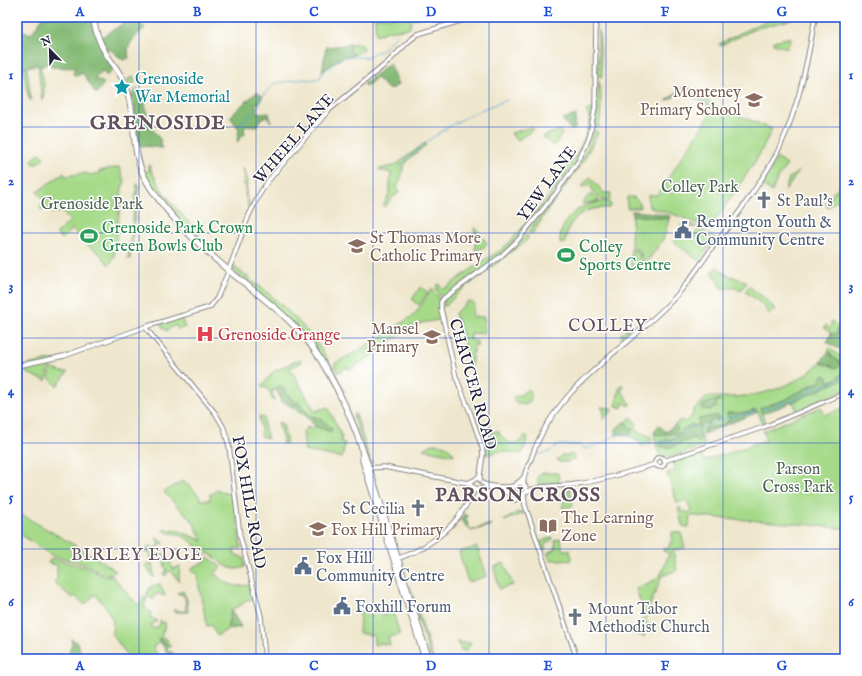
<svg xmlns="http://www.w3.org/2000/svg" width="862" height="676" font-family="'IM FELL English',serif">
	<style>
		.green { fill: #a6da89; stroke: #647e62 }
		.forest { fill: #84ba75; stroke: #536e58 }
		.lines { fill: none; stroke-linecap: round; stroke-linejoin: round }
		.stream { stroke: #54a3cd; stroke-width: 1 }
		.secondary-casing { stroke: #888484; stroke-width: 5.5 }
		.highway-casing { stroke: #888484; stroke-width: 7 }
		.secondary { stroke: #fff; stroke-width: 3.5 }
		.highway { stroke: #fff; stroke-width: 5 }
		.grid { fill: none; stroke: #1d4ed8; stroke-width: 1; stroke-opacity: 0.55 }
		.labels { text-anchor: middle; stroke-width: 3; stroke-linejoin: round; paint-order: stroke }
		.culture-label { font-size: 16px; fill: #0d838f; stroke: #fff; text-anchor: start }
		.education-label { font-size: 16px; fill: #785e54; stroke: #fff; text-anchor: start }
		.street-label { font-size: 16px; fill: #22223b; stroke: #fff }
		.park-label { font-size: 16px; fill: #506256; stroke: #fff }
		.worship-label { font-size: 16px; fill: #5b616d; stroke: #fff; text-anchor: start }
		.service-label { font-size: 16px; fill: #4e5e75; stroke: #fff; text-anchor: start }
		.leisure-label { font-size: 16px; fill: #27864d; stroke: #fff; text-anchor: start }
		.health-label { font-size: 16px; fill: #be3a42; stroke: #fff; text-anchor: start }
		.neighbourhood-label { font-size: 17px; letter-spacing: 1px; fill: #62515b; stroke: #fff }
		.district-label { font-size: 20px; font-weight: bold; letter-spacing: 1px; fill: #62515b; stroke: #fff }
		.neatline { fill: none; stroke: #1d4ed8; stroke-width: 1.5 }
		.grid-label { font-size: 13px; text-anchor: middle; font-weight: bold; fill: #1d4ed8 }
	</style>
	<rect width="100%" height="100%" fill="#fff"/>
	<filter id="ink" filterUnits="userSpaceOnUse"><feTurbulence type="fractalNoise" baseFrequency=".025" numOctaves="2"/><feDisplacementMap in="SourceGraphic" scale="8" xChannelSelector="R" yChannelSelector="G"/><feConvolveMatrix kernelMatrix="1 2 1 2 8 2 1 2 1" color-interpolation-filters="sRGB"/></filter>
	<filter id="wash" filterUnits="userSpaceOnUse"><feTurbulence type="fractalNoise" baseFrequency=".012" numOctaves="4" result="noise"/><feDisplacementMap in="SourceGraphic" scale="16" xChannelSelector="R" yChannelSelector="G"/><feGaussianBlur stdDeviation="0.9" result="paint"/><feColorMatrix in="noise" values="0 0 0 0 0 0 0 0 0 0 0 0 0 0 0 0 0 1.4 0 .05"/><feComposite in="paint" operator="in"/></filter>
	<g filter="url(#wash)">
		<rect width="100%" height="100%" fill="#efe7cd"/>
		<path class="green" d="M375 17H420L411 20 410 28 388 31 376 35Z
			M778 17H793L794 19 755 29 720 46 719 44 754 26Z
			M599 30 602 76 600 78 598 76V31Z
			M791 37 787 48 773 44 774 41Z
			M361 43 364 50 354 55 349 48 352 44Z
			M38 65 42 66 40 70C45 75 45 93 42 100Z
			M27 67 31 101 29 98 24 75 26 72 22 68Z
			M132 77H134V86L132 89 130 88 127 80Z
			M599 81C602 95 601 112 599 127L596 128 594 125Z
			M716 106 772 129 758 157 709 230C690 219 672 213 650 208L649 207 648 195H657Z
			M594 108 588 137 582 152 565 178H562L561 175 578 152 585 137 590 120 586 111Z
			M532 127 534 129 517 141 511 133Z
			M596 130 598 133 583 162 545 214 533 233H529V230C552 200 582 169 593 132Z
			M557 131H560L562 133 555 145H552L544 138V136Z
			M425 143 426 145 409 159 404 166 401 178 397 187 399 193 392 198 385 207 383 206 389 195 391 173 379 170V169L394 166Z
			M40 153 44 158 35 165 31 161Z
			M777 158 787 165 777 179 772 192 761 184Z
			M149 165C160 193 180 212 200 235L196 238C179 222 154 194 144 173L150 170 148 166Z
			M119 167 125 182 122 188 114 257 109 265 99 253 88 246 72 229 62 239 56 234 70 221 62 212 53 213 46 207 42 210 39 207 46 202 37 192 64 173 65 176 87 173 90 175 99 173V171Z
			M243 168 247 180 246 198 251 205 249 210 245 193 246 185 243 184 245 177Z
			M799 171 786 190H785L789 178Z
			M590 177 604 193H611L610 200H602L593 192 591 185 581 187Z
			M845 178V195L828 207 825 204Z
			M558 181 560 182V184C545 204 530 227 512 244 491 264 466 280 443 297L439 295 436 288 438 284 444 289 483 261 501 250 512 240 547 198Z
			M137 184H139L130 259H128L129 252Z
			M590 195H594L599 201 582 204 588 196Z
			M627 197H634L640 203V208H627Z
			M600 202H609L611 205 609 208C584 207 568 217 565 243L560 244C558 222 578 204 600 202Z
			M632 215 669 219 664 238 646 263 643 260 639 250 631 248Z
			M684 221 697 227H686L683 226 679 233 681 235 683 233 693 239 699 228 715 238V240L699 261 673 241Z
			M475 227 487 243 484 247 475 251 476 242 474 228Z
			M526 235 528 236V239L458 293 446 306H443V303L446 298 505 255Z
			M631 250 636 251 639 253 641 261 645 264 642 267 635 268 631 266Z
			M234 262 235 268 251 279 249 283 231 270Z
			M717 267 725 274 747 282 741 291 735 288H721L712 271Z
			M253 281C279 301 304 324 323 352 331 364 337 377 344 390V392L341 393 315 349 250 285Z
			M749 286C760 296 767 297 775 310L769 314C764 305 754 297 745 292Z
			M420 287 428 292 419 305 413 301V298Z
			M432 289 439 298 443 322 438 320 422 323 407 328 387 346 350 370 348 367 338 373 334 364 378 339 415 314Z
			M468 301 474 303 472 317H484L485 334 471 333V341H477V346L474 345 471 366 470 367 458 320H456L455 313Z
			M181 318 185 327 178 330 175 325 166 331 160 324Z
			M832 321 838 327 837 329 838 333 831 334 829 332 830 331 824 328 826 325 829 328 832 325 830 323Z
			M627 329 632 333 624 340 620 335Z
			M830 348 845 360V371L836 379 827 382H819L813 384 787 399 760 409 766 424 763 425 758 412 755 410C747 413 737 415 730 419 721 425 722 429 710 427L703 431V434L698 436 701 424H709L711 421 719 419H699V426C687 424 680 432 672 439H666L667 448 695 437 697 442 703 440 705 446 668 458 659 455 655 441 654 433C663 438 670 433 678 428L675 425 680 420 685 422 693 414V410L708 397C750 399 789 392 821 362L826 365 839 362 831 356V353L828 352Z
			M300 359 301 363 290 368 315 411 328 407 342 437 341 442 345 443 342 458 305 451 303 432 307 427 312 429 315 426 331 432 321 419 309 415 298 402 296 404 280 385 272 391 275 401 272 400C270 392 270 388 261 387L274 371Z
			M50 360 51 361 46 381 27 373 25 369 27 365Z
			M51 368 62 372H68L57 386 49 378Z
			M845 378V390L798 413 793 402Z
			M622 384 625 387 621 390 631 404 628 406 626 404 623 403 622 408 616 406 619 389Z
			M528 389 530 390C532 397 531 401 526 405L518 404 513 399V397L520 395Z
			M601 407 611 408 612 411 603 420 604 412Z
			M821 407 825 415 845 407V529L812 525 695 516H690L689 527H685L682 525 678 508 681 507 682 512 686 511 687 513 691 511 687 500 677 503 667 473 676 470 673 461 700 452 704 461 766 440 763 431Z
			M354 414 356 415 370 460 373 463H370L353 417Z
			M259 416 264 418V424L268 439 261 436V430Z
			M631 417 637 424 633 429 651 437V443L641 446 639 441 635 440 630 436 632 429 628 426 626 422Z
			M278 422 283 424 287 444 282 443 283 440Z
			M498 431C505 443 516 449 525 435L528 437 522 454 501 451 485 455V449C493 446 493 441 492 432Z
			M433 444C442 444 450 446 454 455L423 449Z
			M569 455H573L576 458 567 462H559L557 460 561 456Z
			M541 473H558L559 483 538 485V476Z
			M183 481C190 487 198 492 201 500H210V494H213L217 489 225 493 234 495 241 548 234 549V554L244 558 245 567C222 576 220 551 198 552 195 540 180 533 168 533L166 530 162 532 166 529 180 531 203 541 193 522 164 492Z
			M519 485 523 487 524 490 519 497 514 498 512 495V491Z
			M570 487 573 506 562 508 564 502 563 501 567 495 566 488Z
			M517 512 525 513 504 521Z
			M17 513 24 516 95 557 116 571 109 575 106 574 81 563 53 556 17 532Z
			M672 532 681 533 685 548 673 550 677 570 662 576 647 612 646 620 650 628 645 627 644 637 631 632 641 629 644 614 636 588C662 577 660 580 669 553L663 551V549L669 548 670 542 672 541Z
			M552 537 553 539 549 542 548 541 544 547 546 548 545 550 542 551 540 542Z
			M157 538 164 543 155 549 159 555 163 553 166 561 169 560 173 569 180 566 179 576V581L171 571 167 573 165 576 164 573 167 570 164 566 165 563 159 556 151 558 148 551 143 553 150 545 152 547 155 548 160 543 156 539Z
			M561 538 562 548 564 550H569L572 557 571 561 560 560H550L547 553 556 549 555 540Z
			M477 547 487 576 468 582 459 552Z
			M204 556 211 559 221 567 215 574 224 582 225 581C235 589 240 585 251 585L254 596 252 599 243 602V604L231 610 227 630 217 636 211 625 207 626 196 572H192L191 570 193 567 205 562Z
			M51 558 85 567 105 576 109 577 112 576 138 605 143 601 142 599 143 598H147L144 608 151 612 150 617 157 621 151 625 153 629 160 625V621L166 623 161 636 168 640 167 643 171 645 167 647 165 642 158 639 160 642 153 647 160 659H130L112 634 113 621 107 609 95 594 85 605 75 596 72 598 54 582 57 579V565L48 563Z
			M152 563 154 578C150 573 149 570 145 565Z
			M504 563 513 585 499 589 494 567Z
			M160 584 165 596 157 593 153 600 146 595 151 586Z
			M410 586 433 659H431L408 587Z
			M183 591 187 600 188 612H174V609L184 612 186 608 185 596 177 593Z
			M391 606 400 635 388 637 390 645 381 643 374 645V636L359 633 360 612H364L367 616H373L378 611 382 616 386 615Z
			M457 642 464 643H471L466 651 461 650Z"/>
		<path class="forest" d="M43 17H91L113 69 107 76 102 71 95 79 104 83 96 94 84 75 83 73 76 76 73 74 75 68 51 67 49 63 42 66C34 64 26 69 17 67V28L31 34Z
			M134 17 145 28C135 37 125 44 129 58L123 60 111 50 105 49 100 38Z
			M352 44 349 48 354 55C335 57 337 63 322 72L326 47Z
			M390 63 398 85 390 90C384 87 382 81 376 78L366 87 364 84Z
			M685 85 716 106 714 110 683 90 672 98 666 101Z
			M137 89 143 97 151 128 160 139 162 148 143 146 137 144 134 104 131 95 135 92Z
			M257 92 262 96 260 102 255 104 259 114 269 113 271 122 267 116 260 120 256 127 248 125 244 129 245 134 237 142 239 129 230 117 242 105Z
			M576 115 575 129 571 130 562 119Z
			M632 211 655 213 670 216 669 219 632 215Z
			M845 321V343L839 349 827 342 831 334 838 333 837 328Z
			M828 352 831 353V356L840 362V366L835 368C830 364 826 365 821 362Z
			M845 371V378L793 402 762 414 760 408 787 399 794 394 819 382 823 375 828 377V382L836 379Z
			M280 385 296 404 298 402 309 415 321 419 332 429 331 432 315 426 307 417 286 403 281 402 277 390 272 391Z
			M720 400 716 402V408H713L712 410 702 409V406L712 401Z
			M755 410 758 412 703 434 704 429C715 425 720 430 730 419L727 415V413H745Z
			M713 416H718L719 419 711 421 709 424H701L698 436 701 435 703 440 697 442 694 437C685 441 668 452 659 445V441H665L666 439H672L683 429 693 424 694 426H698L699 419Z
			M626 422 628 426 632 429 630 436 620 434 617 436 615 434 617 432 615 430 622 423Z
			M659 425 666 432 675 425 678 428 676 432 670 435 668 434 659 436 654 433Z
			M464 514 467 515 468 517H466L465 519 467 520 468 526 472 530 491 524 492 525 471 531 460 520Z
			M231 610 241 627 227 630Z
			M158 638C165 640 167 645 168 652H172L179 659H171Z
			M71 639 78 643 80 652 78 655 69 657 70 648 72 644Z"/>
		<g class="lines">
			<path class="stream" d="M238 125 255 112 264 94 275 83 305 79 311 80 320 78 322 73 337 61 344 57H367L374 53 381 51 398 33
				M398 169C424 138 469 112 507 100
				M763 409C768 407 771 409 776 407V404C785 405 801 395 810 392L812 387C823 389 837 380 845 372
				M700 428C710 427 719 419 730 417 739 415 745 415 755 412
				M658 442C676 441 678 438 691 427L695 428
				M535 455 549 452 558 445H579L584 448H589L594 445 601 444 620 433 630 435 643 442 648 440"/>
		</g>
	</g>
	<g filter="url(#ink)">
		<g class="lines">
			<g class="secondary-casing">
				<path id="secondary" d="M145 327 216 414 224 428 229 446 240 536 261 616 265 659
					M17 366 64 356 145 327 210 307 217 298 228 272 249 215 259 195 268 181 328 111 387 63 408 42 418 34 473 17
					M655 462a5 5 0 1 1 10 0a5 5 0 1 1-10 0Z
					M664 461 764 427 845 393
					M369 468 384 467 468 483 474 488 479 489
					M480 480V475L483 454 482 447 470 412 456 377 441 309V302L444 298 501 256 518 240 556 193 579 160 590 135 595 108 596 17
					M468 483 476 479 480 475
					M482 483C490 487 505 488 514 486
					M517 483 524 484 526 487V491L520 498 515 500 510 496 509 493 511 490 524 477
					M524 485C522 476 528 467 531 459 556 383 628 350 678 294 690 280 701 264 712 248 732 223 751 196 768 169 795 125 807 67 815 17
					M477 491C486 485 502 487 510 495
					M526 492C540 484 561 487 577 484 604 480 630 472 655 464
					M524 494 525 505 577 659
					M396 559C424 550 450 532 465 507 469 501 474 495 474 487"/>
			</g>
			<g class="highway-casing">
				<path id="highway" d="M93 17C95 29 99 42 105 52 112 64 122 74 126 87 137 117 130 150 145 178 162 210 200 246 228 270 261 297 296 320 319 357 349 405 363 449 380 502 390 535 401 568 411 602 417 621 422 640 429 659
					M362 449 363 461 425 659"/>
			</g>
			<use href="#secondary" class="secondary"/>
			<use href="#highway" class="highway"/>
		</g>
	</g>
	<path class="grid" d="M139 17V659M256 17V659M373 17V659M489 17V659M606 17V659M723 17V659M17 127H845M17 233H845M17 338H845M17 443H845M17 549H845"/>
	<defs>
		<g id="sight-bare" transform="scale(1.38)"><path d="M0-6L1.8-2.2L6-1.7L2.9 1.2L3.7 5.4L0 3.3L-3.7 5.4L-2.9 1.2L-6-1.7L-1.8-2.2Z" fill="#0f9aa8" stroke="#fff" stroke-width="2.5" paint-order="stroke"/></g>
		<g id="school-bare" transform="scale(1.38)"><path d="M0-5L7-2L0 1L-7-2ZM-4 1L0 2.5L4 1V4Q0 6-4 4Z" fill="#8d6e63" stroke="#fff" stroke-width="2.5" paint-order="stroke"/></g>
		<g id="church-bare" transform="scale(1.38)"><path d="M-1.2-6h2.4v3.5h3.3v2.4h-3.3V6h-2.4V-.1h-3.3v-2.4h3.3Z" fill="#6b7280" stroke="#fff" stroke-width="2.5" paint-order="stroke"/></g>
		<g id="civic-bare" transform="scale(1.38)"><path d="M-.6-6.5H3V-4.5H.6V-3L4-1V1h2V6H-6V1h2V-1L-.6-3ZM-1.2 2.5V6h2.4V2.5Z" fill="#5c6f8a" stroke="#fff" stroke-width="2.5" paint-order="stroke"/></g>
		<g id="stadium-bare" transform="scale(1.38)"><path d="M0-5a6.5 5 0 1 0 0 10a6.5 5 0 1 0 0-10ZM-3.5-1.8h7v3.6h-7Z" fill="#2e9e5b" stroke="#fff" stroke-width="2.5" paint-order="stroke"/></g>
		<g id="hospital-bare" transform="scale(1.38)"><path d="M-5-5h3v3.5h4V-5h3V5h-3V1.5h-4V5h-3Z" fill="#e0444e" stroke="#fff" stroke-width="2.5" paint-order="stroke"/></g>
		<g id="library-bare" transform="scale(1.38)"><path d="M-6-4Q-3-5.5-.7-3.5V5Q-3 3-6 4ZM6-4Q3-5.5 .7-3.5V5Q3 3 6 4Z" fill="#8d6e63" stroke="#fff" stroke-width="2.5" paint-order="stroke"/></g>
	</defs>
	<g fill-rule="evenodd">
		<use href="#sight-bare" x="122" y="87"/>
		<use href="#school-bare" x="754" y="100"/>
		<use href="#church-bare" x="764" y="200"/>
		<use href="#civic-bare" x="683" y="230"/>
		<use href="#stadium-bare" x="89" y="236"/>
		<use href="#school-bare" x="357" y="246"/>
		<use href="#stadium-bare" x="566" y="255"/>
		<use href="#hospital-bare" x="205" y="334"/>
		<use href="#school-bare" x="432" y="337"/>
		<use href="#church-bare" x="418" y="508"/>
		<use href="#library-bare" x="548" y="526"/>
		<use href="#school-bare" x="318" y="529"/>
		<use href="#civic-bare" x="303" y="566"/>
		<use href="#civic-bare" x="342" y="606"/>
		<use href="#church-bare" x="575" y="617"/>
	</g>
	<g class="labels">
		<g class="culture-label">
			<text x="135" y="84">Grenoside<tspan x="135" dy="18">War Memorial</tspan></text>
		</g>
		<g class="education-label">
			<text x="741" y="97" text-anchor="end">Monteney<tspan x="741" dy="18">Primary School</tspan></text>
			<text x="370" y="243">St Thomas More<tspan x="370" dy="18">Catholic Primary</tspan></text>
			<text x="419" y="334" text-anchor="end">Mansel<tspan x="419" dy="18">Primary</tspan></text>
			<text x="561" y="523">The Learning<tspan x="561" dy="18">Zone</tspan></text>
			<text x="331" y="535">Fox Hill Primary</text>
		</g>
		<g class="street-label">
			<text transform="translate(293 138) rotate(-49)" y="6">WHEEL LANE</text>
			<text transform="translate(546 183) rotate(-54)" y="6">YEW LANE</text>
			<text transform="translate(474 384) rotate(74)" y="6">CHAUCER ROAD</text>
			<text transform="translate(250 502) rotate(80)" y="6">FOX HILL ROAD</text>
		</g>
		<g class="park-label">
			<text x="700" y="192">Colley Park</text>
			<text x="92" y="209">Grenoside Park</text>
			<text x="798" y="474">Parson<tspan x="798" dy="18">Cross Park</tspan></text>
		</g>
		<g class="worship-label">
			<text x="777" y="206">St Paul's</text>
			<text x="405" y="514" text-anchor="end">St Cecilia</text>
			<text x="588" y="614">Mount Tabor<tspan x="588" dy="18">Methodist Church</tspan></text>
		</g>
		<g class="service-label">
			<text x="696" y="227">Remington Youth &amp;<tspan x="696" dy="18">Community Centre</tspan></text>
			<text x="316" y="563">Fox Hill<tspan x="316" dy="18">Community Centre</tspan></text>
			<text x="355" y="612">Foxhill Forum</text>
		</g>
		<g class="leisure-label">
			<text x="102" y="233">Grenoside Park Crown<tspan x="102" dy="18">Green Bowls Club</tspan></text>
			<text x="579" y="252">Colley<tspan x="579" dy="18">Sports Centre</tspan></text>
		</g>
		<g class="health-label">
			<text x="218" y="340">Grenoside Grange</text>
		</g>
		<g class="neighbourhood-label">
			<text x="608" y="331">COLLEY</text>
			<text x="137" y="560">BIRLEY EDGE</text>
		</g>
		<g class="district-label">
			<text x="158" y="129">GRENOSIDE</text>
			<text x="518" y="501">PARSON CROSS</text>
		</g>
	</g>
	<rect width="862" height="676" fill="none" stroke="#fff" stroke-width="44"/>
	<g transform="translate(50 50) rotate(337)" stroke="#ffffff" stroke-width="3" paint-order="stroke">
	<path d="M0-3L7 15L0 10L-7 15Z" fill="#22223b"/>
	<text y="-6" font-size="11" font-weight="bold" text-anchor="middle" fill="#22223b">N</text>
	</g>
	<rect x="22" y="22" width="818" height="632" class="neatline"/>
	<g class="grid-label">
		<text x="80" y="16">A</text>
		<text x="197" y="16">B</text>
		<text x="314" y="16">C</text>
		<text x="431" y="16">D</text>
		<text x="548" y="16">E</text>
		<text x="665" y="16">F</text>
		<text x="782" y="16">G</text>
		<text x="11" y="79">1</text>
		<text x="851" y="79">1</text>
		<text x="11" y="185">2</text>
		<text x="851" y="185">2</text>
		<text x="11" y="290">3</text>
		<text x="851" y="290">3</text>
		<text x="11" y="395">4</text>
		<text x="851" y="395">4</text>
		<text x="11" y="501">5</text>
		<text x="851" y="501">5</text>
		<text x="11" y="606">6</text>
		<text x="851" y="606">6</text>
		<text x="80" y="670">A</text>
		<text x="197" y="670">B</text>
		<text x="314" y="670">C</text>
		<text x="431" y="670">D</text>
		<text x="548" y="670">E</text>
		<text x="665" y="670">F</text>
		<text x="782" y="670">G</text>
	</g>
</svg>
